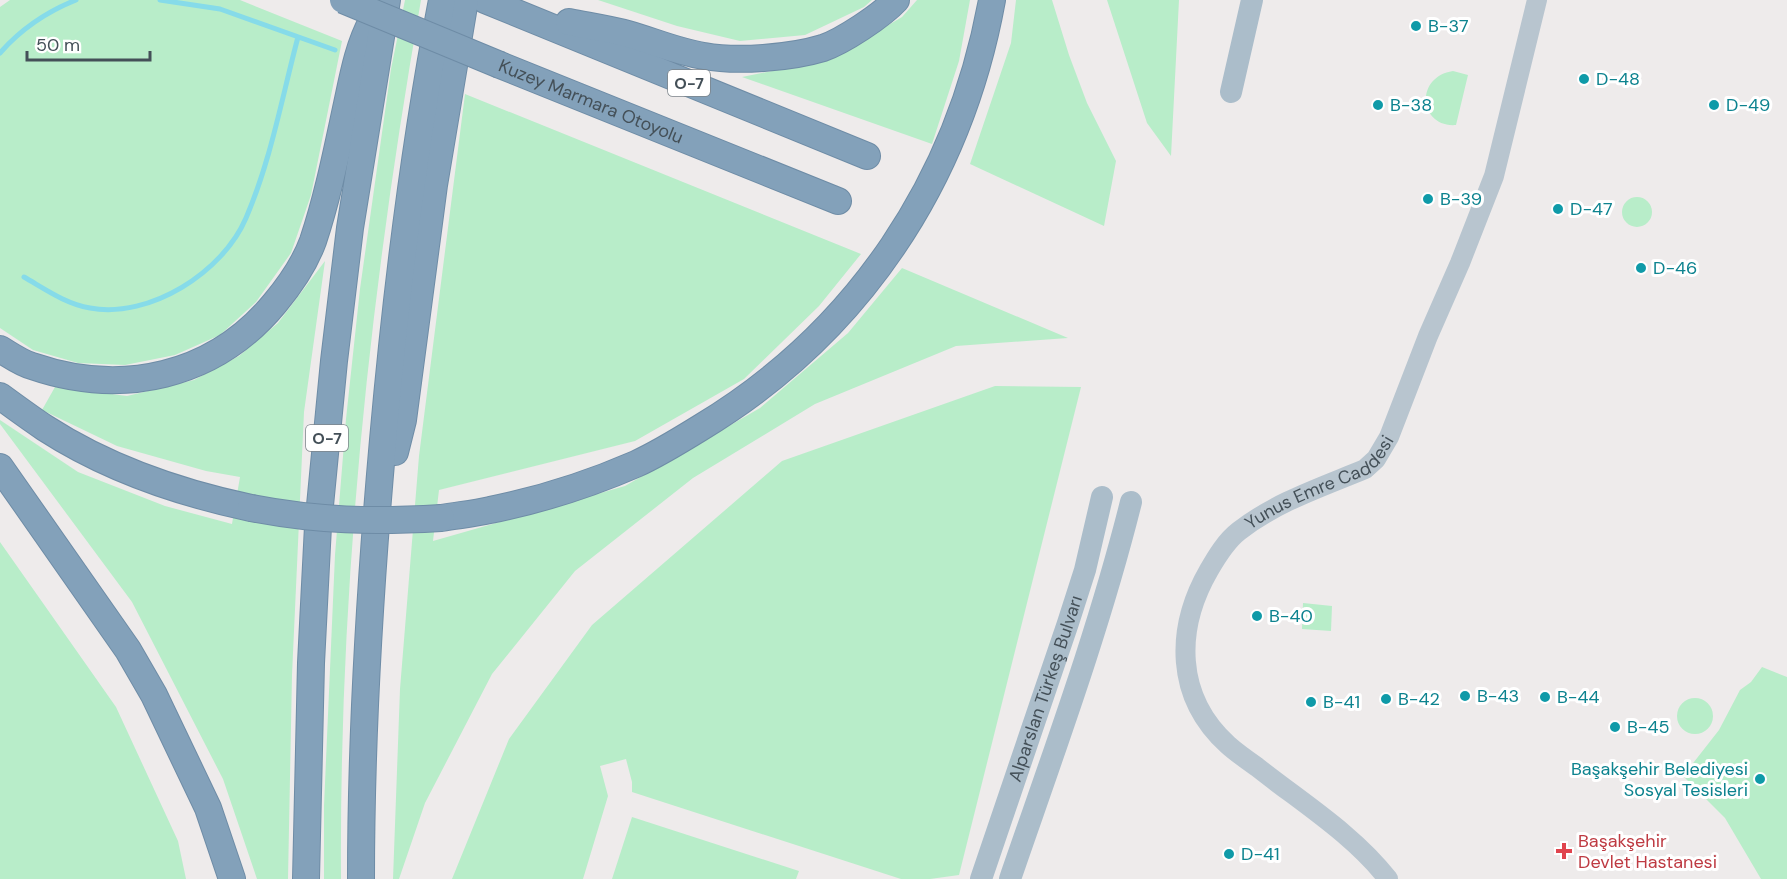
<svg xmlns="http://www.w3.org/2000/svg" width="1787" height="879" font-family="'DM Sans',sans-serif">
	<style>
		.green { fill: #b8edc9 }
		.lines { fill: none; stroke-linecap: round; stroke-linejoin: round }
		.stream { stroke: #86dbe9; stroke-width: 5 }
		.highway-casing { stroke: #6e8ca6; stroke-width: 28 }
		.secondary { stroke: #b8c5cf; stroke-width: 20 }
		.primary { stroke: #abbdca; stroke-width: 22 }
		.highway { stroke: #83a1ba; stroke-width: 26 }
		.highway-bridge-casing { stroke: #6e8ca6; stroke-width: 28; stroke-linecap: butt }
		.highway-bridge { stroke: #83a1ba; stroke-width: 26 }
		.culture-dot { fill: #0f9aa8; stroke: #fff; stroke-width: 2 }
		.health-dot { fill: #e0444e; stroke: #fff; stroke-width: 2 }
		.labels { text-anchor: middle; stroke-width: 6; stroke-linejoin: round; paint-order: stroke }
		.shield { fill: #fff; stroke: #7c848a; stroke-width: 1.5 }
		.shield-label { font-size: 16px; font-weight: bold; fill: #445058 }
		.culture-label { font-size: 18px; fill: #0d838f; stroke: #fff; text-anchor: start }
		.street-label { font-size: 18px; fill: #445058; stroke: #fff }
		.health-label { font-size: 18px; fill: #be3a42; stroke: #fff; text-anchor: start }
	</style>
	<rect width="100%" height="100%" fill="#eeebeb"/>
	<path class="green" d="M10 0H240L342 41 311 195 291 253 256 302 220 335 175 355 125 365 78 363 33 350 0 328V7Z
		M405 0H421C370 290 339 584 341 879H324V806L335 555 346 419 360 289 391 69Z
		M598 0H872L864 7 805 35 740 41 677 26Z
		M917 0H970L959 61 932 144 742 77 831 59 902 17Z
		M1016 0H1052L1069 55 1087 103 1116 161 1104 226 970 164 1011 43Z
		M1107 0H1179L1171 156 1147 123Z
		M1453 71 1468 75 1456 125C1419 128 1414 77 1453 71Z
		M465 94 861 254 819 306 744 379 635 441 439 490 433 541 625 486 760 408 848 333 902 268 1068 338 956 346 815 404 693 478 575 571 492 674 425 803 399 879H393L400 689 419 456Z
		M1622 212a15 15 0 1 1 30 0a15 15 0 1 1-30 0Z
		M325 261 304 412 292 675 288 879H257L223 779 132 602 0 424V420L78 472 165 506 232 524 240 477 206 471 117 446 42 410 55 387 127 396 194 380 239 356 278 323Z
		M995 386 1081 387 959 875 930 879H901L632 792V782L626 759 600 766 608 796 583 879H452L509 739 592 625 782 461Z
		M0 542 116 707 178 841 186 879H0Z
		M1303 603 1332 606 1331 631 1302 629Z
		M1762 667 1787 677V879H1761L1725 818 1683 776 1719 730 1740 690 1751 682Z
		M1677 716a18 18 0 1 1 36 0a18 18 0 1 1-36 0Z
		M632 817 799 871 796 879H612Z"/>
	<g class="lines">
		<path class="stream" d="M160 0 220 9 335 50
			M0 53C21 29 46 12 76 0
			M24 277C45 289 66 304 90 308 150 319 223 272 246 218 271 160 282 97 298 37"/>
		<g class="highway-casing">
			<g id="highway">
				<path d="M485 0 867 156"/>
				<path d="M569 22C589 26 609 29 628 34 653 41 678 52 704 56 737 62 790 58 823 48 843 41 881 16 896 0"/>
				<path id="s3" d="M500 65 838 201"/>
				<path d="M0 349C10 355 21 363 32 366 122 397 214 377 275 303 290 285 305 263 313 241 328 196 337 150 347 104 353 76 358 47 372 21"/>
				<path d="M0 396C15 407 30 418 45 428 107 468 180 493 251 508"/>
				<path d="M395 452 403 420 434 185 465 0"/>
				<path d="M0 467 128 650 154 695 208 808 232 879"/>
				<path d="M441 518C457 515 474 514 490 510 540 500 590 484 636 464 658 454 679 441 700 428 858 333 959 181 992 0"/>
				<path d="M306 879 311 663 318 526 334 361 350 228 387 0"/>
				<path d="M361 879C361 732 370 586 383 440 396 293 414 145 442 0"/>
			</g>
		</g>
		<path class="secondary" id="s1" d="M1388 879C1353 834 1301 802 1257 767 1247 760 1237 753 1228 745 1175 697 1175 629 1209 570 1217 556 1226 541 1239 531 1276 502 1322 487 1365 469L1376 459 1389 437 1428 336 1460 263 1494 176 1537 0"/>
		<g class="primary">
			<path d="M1231 92 1252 0"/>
			<path id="s2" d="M981 879 1068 623 1085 570 1102 497"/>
			<path d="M1010 879C1053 754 1099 630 1131 502"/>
		</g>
		<use href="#highway" class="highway"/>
		<g class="highway-bridge-casing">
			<path id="highway-bridge" d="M343 0 500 65
				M251 508C318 521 373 522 441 518"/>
		</g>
		<use href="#highway-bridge" class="highway-bridge"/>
	</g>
	<g class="culture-dot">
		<circle cx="1416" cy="26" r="6"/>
		<circle cx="1584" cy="79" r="6"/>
		<circle cx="1378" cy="105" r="6"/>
		<circle cx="1714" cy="105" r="6"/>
		<circle cx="1428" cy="199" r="6"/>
		<circle cx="1558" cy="209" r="6"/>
		<circle cx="1641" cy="268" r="6"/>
		<circle cx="1257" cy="616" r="6"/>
		<circle cx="1465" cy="696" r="6"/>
		<circle cx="1545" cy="697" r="6"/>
		<circle cx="1386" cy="699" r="6"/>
		<circle cx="1311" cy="702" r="6"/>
		<circle cx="1615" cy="727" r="6"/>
		<circle cx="1760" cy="779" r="6"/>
		<circle cx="1229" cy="854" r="6"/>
	</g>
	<path class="health-dot" d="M1561 842h6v6h6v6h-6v6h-6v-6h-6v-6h6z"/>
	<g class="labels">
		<g class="shield">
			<rect x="668" y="70" width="42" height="26" rx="4.5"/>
			<rect x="306" y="425" width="42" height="26" rx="4.5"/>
		</g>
		<g class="shield-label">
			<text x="689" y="89">O-7</text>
			<text x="327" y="444">O-7</text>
		</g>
		<g class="culture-label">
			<text x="1428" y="32">B-37</text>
			<text x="1596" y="85">D-48</text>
			<text x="1390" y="111">B-38</text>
			<text x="1726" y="111">D-49</text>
			<text x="1440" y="205">B-39</text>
			<text x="1570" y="215">D-47</text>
			<text x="1653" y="274">D-46</text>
			<text x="1269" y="622">B-40</text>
			<text x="1477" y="702">B-43</text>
			<text x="1557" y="703">B-44</text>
			<text x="1398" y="705">B-42</text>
			<text x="1323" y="708">B-41</text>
			<text x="1627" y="733">B-45</text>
			<text x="1748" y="775" text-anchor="end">Başakşehir Belediyesi<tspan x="1748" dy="21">Sosyal Tesisleri</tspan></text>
			<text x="1241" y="860">D-41</text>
		</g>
		<g class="street-label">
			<text dy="6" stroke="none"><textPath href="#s3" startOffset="98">Kuzey Marmara Otoyolu</textPath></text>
			<text dy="6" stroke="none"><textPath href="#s1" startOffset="546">Yunus Emre Caddesi</textPath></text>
			<text dy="6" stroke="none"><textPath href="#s2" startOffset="201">Alparslan Türkeş Bulvarı</textPath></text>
		</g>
		<g class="health-label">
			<text x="1578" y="847">Başakşehir<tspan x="1578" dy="21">Devlet Hastanesi</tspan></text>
		</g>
	</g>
	<path d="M27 51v9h123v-9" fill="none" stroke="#445058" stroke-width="3"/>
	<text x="36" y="51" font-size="18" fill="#445058" stroke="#ffffff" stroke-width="4.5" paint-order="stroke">50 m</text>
</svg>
